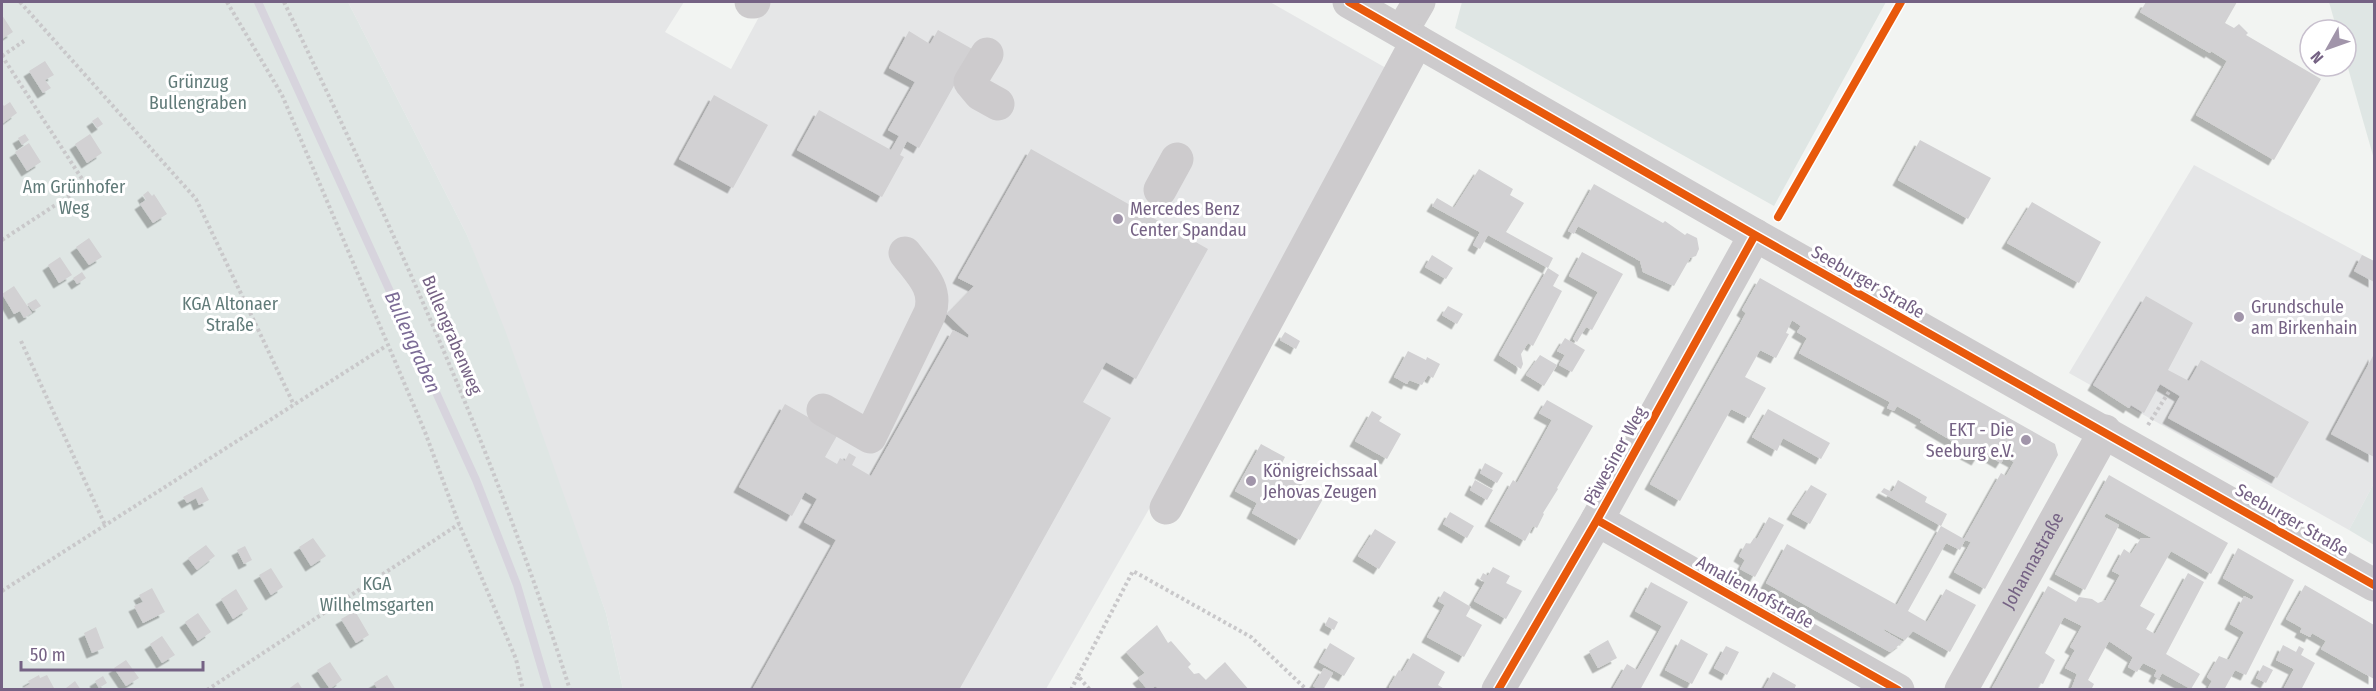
<svg xmlns="http://www.w3.org/2000/svg" width="2376" height="691" font-family="'Fira Sans Condensed',sans-serif">
	<style>
		.built { fill: #e5e6e7 }
		.green { fill: #dfe6e4 }
		.lines { fill: none; stroke-linecap: round; stroke-linejoin: round }
		.stream { stroke: #d7d4dd; stroke-width: 8 }
		.building { fill: #d2d1d3; filter: url(#shadow) }
		.path { stroke: #c9c8ca; stroke-width: 4; stroke-dasharray: 3 3; stroke-linecap: butt }
		.minor { stroke: #cdcbcd; stroke-width: 33 }
		.cycleway-casing { stroke: #fff; stroke-width: 11 }
		.cycleway { stroke: #e8590c; stroke-width: 8 }
		.poi-dot { fill: #a195aa; stroke: #fff; stroke-width: 2 }
		.labels { text-anchor: middle; stroke-width: 6; stroke-linejoin: round; paint-order: stroke }
		.park-label { font-size: 18px; fill: #617b79; stroke: #fff }
		.poi-label { font-size: 18px; fill: #756284; stroke: #fff; text-anchor: start }
		.street-label { font-size: 18px; fill: #756284; stroke: #fff }
		.water-label { font-size: 20px; font-style: italic; fill: #7c6c96; stroke: #fff }
	</style>
	<defs>
		<filter id="shadow"><feDropShadow dx="-5.5" dy="5.5" stdDeviation="0" flood-color="#0004"/></filter>
	</defs>
	<rect width="100%" height="100%" fill="#f2f4f2"/>
	<path class="built" d="M348 2H684L665 32 731 69 767 2H1270L1393 72 1283 275 1046 689H623L606 613 467 235Z
		M2194 165 2374 261V483L2349 530 2069 373Z"/>
	<path class="green" d="M2 2H348L467 235 505 330 606 613 623 689H2Z
		M1462 2H1886L1774 206 1455 28Z
		M2329 2H2374V159L2346 61V30H2337Z
		M2374 483V545L2349 530Z"/>
	<g class="lines">
		<path class="stream" d="M258 2 476 480 517 585 548 690"/>
	</g>
	<path class="building" d="M2146 2H2237L2225 23 2234 28 2239 24 2248 33 2246 35 2321 79 2274 160 2196 115 2227 61 2211 51 2210 53 2140 12Z
		M2 15 13 32 2 39Z
		M938 30 974 50 919 148 907 141 900 155 904 157 882 197 797 150 819 110 891 150 899 136 888 130 915 82 889 68 909 31 930 44Z
		M45 61 54 75 45 80 51 88 43 93 29 71Z
		M714 95 768 125 733 188 679 159Z
		M10 102 17 113 2 124V103L4 106Z
		M98 117 103 124 97 128 92 121Z
		M25 134 29 140 22 145 18 138Z
		M90 134 102 153 87 163 75 144Z
		M1920 140 1991 178 1968 219 1898 180Z
		M29 143 41 162 27 171 15 152Z
		M1031 149 1208 249 1136 379 1106 362 1083 402 1111 418 959 690H752L836 540 804 522 817 499 805 492 792 516 739 487 785 404 838 434 825 457 837 464 840 458 845 461 849 453 856 457 852 465 871 476 953 330 968 338 969 335 947 314 974 286 958 278Z
		M1479 169 1513 189 1510 195 1524 203 1506 232 1553 258 1548 268 1488 235 1480 249 1473 245 1480 232 1432 206 1437 198 1454 208Z
		M1594 184 1663 223 1665 221 1685 235 1687 233 1697 238 1699 249 1696 256 1690 258 1674 286 1643 272 1640 261 1578 226 1574 234 1568 231Z
		M148 191 152 196 154 194 167 214 153 223 140 204 146 200 143 195Z
		M2032 202 2101 242 2079 283 2007 243Z
		M89 238 102 257 89 265 76 247Z
		M1582 252 1623 274 1592 330 1586 327 1577 342 1573 339 1598 292 1569 276Z
		M1432 255 1453 268 1446 279 1425 267Z
		M2362 255 2374 261V282L2354 271Z
		M60 257 72 275 59 283 48 265Z
		M1548 268 1559 275 1553 286 1562 291 1533 346 1528 343 1521 354 1523 364 1521 369 1499 355Z
		M82 272 86 278 77 284 73 278Z
		M1760 278 2055 444 2058 455 1985 589 1954 572 1971 542 1965 540 1960 550 1946 543 1908 611 1927 622 1946 589 1976 605 1950 652 1913 631 1905 640 1884 629 1883 630 1903 642 1890 652 1766 583 1787 544 1897 605 1941 526 1964 539 2001 473 2006 476 2014 462 2005 457 2001 463 1982 452 1977 460 1962 452 1964 448 1920 422 1922 420 1897 406 1894 411 1887 408 1890 402 1799 353 1807 338 1797 332 1801 326 1792 320 1786 333 1789 334 1776 358 1760 350 1745 377 1766 388 1749 418 1731 409 1680 501 1650 484 1746 313 1742 310Z
		M14 286 32 313 24 318 20 311 14 314 2 294Z
		M2146 296 2193 323 2168 370 2189 381 2201 360 2309 422 2277 478 2168 418 2180 396 2160 384 2144 413 2131 405 2129 408 2093 385Z
		M36 299 41 306 33 311 27 304Z
		M1448 306 1463 314 1457 324 1442 315Z
		M1285 332 1300 341 1296 349 1280 340Z
		M1565 338 1585 350 1572 372 1559 365 1565 355 1557 351Z
		M1408 351 1426 360 1427 357 1440 364 1433 378 1428 375 1422 385 1409 380 1407 384 1394 377Z
		M2374 354V457L2331 434Z
		M1540 355 1557 365 1544 386 1526 375Z
		M1547 400 1593 426 1557 488 1558 489 1543 513 1544 514 1537 528 1533 526 1525 541 1490 521 1513 480 1517 483 1552 420 1539 413Z
		M1768 409 1830 443 1821 459 1783 438 1777 451 1752 437Z
		M1372 411 1382 417 1379 421 1401 434 1387 459 1355 441Z
		M1261 444 1285 457 1278 471 1324 497 1300 540 1252 513 1257 503 1235 491Z
		M1485 463 1503 473 1497 483 1480 473Z
		M2109 475 2228 543 2211 574 2171 551 2140 606 2155 614 2146 629 2155 634 2188 573 2204 582 2166 654 2200 674 2191 689 2162 673 2159 679 2154 676 2157 670 2143 663 2137 672 2128 667 2133 657 2109 641 2088 680 2094 684 2091 690H2071L2077 674 2065 668 2075 650 2070 647 2082 626 2064 617 2045 653 2055 660 2043 684 2040 683 2037 690H1991L2048 586 2076 602 2079 597 2092 599 2098 603 2106 600 2120 575 2112 571 2124 549 2131 554 2141 538H2152L2106 513 2104 517 2119 525 2085 590 2055 574Z
		M1475 480 1493 490 1487 500 1470 490Z
		M1898 480 1927 497 1925 502 1947 514 1941 526 1881 492 1884 488 1892 492Z
		M1811 485 1827 494 1810 524 1792 514Z
		M202 487 209 500 199 505 196 498 187 503 183 497Z
		M1450 512 1474 526 1467 538 1443 524Z
		M1769 517 1784 525 1755 577 1740 569 1745 560 1739 556 1746 543 1750 544 1754 538 1757 539Z
		M1375 529 1396 542 1379 569 1358 556Z
		M313 538 326 556 311 566 299 547Z
		M206 545 215 556 197 570 188 558Z
		M245 546 252 560 244 564 237 550Z
		M2238 548 2294 580 2246 675 2235 670 2224 690H2207L2212 681 2207 677 2219 656 2229 660 2244 632 2230 624 2244 596 2252 600 2254 596 2223 578Z
		M1493 567 1510 576 1506 583 1522 591 1506 619 1474 601 1485 582 1480 579 1483 573 1488 576Z
		M271 568 283 587 271 595 259 575Z
		M1651 582 1688 602 1640 690H1612L1627 664 1637 670 1662 626 1635 611Z
		M2305 585 2374 625V679L2321 649 2326 641 2312 633 2310 637 2300 632 2302 628 2286 619Z
		M152 588 165 612 143 623 134 606 143 602 139 595Z
		M236 589 248 609 233 619 221 599Z
		M1444 591 1471 607 1466 616 1482 625 1464 657 1427 637 1445 605 1438 601Z
		M355 611 369 635 356 643 341 619Z
		M198 613 211 632 198 641 185 622Z
		M1329 617 1338 622 1334 630 1325 625Z
		M1157 625 1168 643 1171 641 1191 664 1188 667 1194 674 1199 673 1206 680 1225 662 1249 690H1199L1197 687 1195 690H1159L1156 686 1148 690 1138 678 1145 673 1126 652Z
		M96 627 104 648 92 653 84 633Z
		M162 636 175 655 162 663 150 644Z
		M1681 639 1708 654 1692 684 1665 670Z
		M1608 640 1617 658 1598 668 1589 651Z
		M1330 643 1355 658 1344 676 1319 662Z
		M2283 645 2296 652 2299 646 2304 649 2301 655 2315 663 2301 690 2284 688 2294 669 2276 660Z
		M1726 646 1739 652 1727 675 1714 668Z
		M1413 653 1445 672 1438 685 1446 690H1392L1389 687 1399 670 1402 672Z
		M126 660 139 678 126 686 114 668Z
		M330 662 342 680 330 689 317 670Z
		M2263 665 2273 670 2266 683 2256 678Z
		M1324 668 1333 673 1323 690H1320L1313 686Z
		M1773 672 1796 685 1794 690H1763Z
		M39 675 40 678 47 675 54 688 24 690 23 688 30 684 28 681Z
		M387 675 396 690H378L374 683Z
		M103 676 107 683 99 688 95 681Z
		M75 681 81 690H67L66 688Z
		M298 682 303 690H287Z"/>
	<g class="lines">
		<path class="path" d="M20 2 196 199 294 405
			M227 2 282 95 425 432 459 524 516 659 523 690
			M284 2C392 226 495 452 570 690
			M2 56 24 41
			M2 240 86 185 2 56
			M21 341 105 525
			M2148 425 2170 390
			M2 591 386 346
			M1078 676 1133 571 1251 637 1307 690
			M207 690 459 524
			M1071 690 1078 676 1090 690"/>
		<g class="minor">
			<path d="M751 2H754"/>
			<path d="M1349 2 1755 235 2374 585"/>
			<path d="M1402 31 1419 2"/>
			<path d="M987 54 970 82 980 94 998 104"/>
			<path d="M1160 190 1177 159"/>
			<path d="M823 410 870 437 930 313C938 288 920 273 905 253"/>
			<path d="M1166 508 1417 41"/>
			<path d="M1597 520 1898 690"/>
			<path d="M1498 690 1597 520 1755 235"/>
			<path id="s1" d="M1961 690 2105 431"/>
		</g>
		<g class="cycleway-casing">
			<path id="cycleway" d="M1349 2 1755 235 2374 585
				M1778 217 1901 2
				M1597 520 1898 690
				M1498 690 1597 520 1755 235"/>
		</g>
		<use href="#cycleway" class="cycleway"/>
	</g>
	<g class="poi-dot">
		<circle cx="1118" cy="219" r="6"/>
		<circle cx="2239" cy="317" r="6"/>
		<circle cx="2026" cy="440" r="6"/>
		<circle cx="1251" cy="481" r="6"/>
	</g>
	<g class="labels">
		<g class="park-label">
			<text x="198" y="88">Grünzug<tspan x="198" dy="21">Bullengraben</tspan></text>
			<text x="74" y="193">Am Grünhofer<tspan x="74" dy="21">Weg</tspan></text>
			<text x="230" y="310">KGA Altonaer<tspan x="230" dy="21">Straße</tspan></text>
			<text x="377" y="590">KGA<tspan x="377" dy="21">Wilhelmsgarten</tspan></text>
		</g>
		<g class="poi-label">
			<text x="1130" y="215">Mercedes Benz<tspan x="1130" dy="21">Center Spandau</tspan></text>
			<text x="2251" y="313">Grundschule<tspan x="2251" dy="21">am Birkenhain</tspan></text>
			<text x="2014" y="436" text-anchor="end">EKT - Die<tspan x="2014" dy="21">Seeburg e.V.</tspan></text>
			<text x="1263" y="477">Königreichssaal<tspan x="1263" dy="21">Jehovas Zeugen</tspan></text>
		</g>
		<g class="street-label">
			<text transform="translate(1868 282) rotate(30)" y="6">Seeburger Straße</text>
			<text transform="translate(452 335) rotate(67)" y="6">Bullengrabenweg</text>
			<text transform="translate(1615 456) rotate(-61)" y="6">Päwesiner Weg</text>
			<text transform="translate(2292 520) rotate(30)" y="6">Seeburger Straße</text>
			<text dy="6" stroke="none"><textPath href="#s1" startOffset="148">Johannastraße</textPath></text>
			<text transform="translate(1755 592) rotate(29)" y="6">Amalienhofstraße</text>
		</g>
		<g class="water-label">
			<text transform="translate(413 342) rotate(66)" y="7">Bullengraben</text>
		</g>
	</g>
	<rect width="2376" height="691" fill="none" stroke="#756284" stroke-width="6"/>
	<g transform="translate(2328 48) rotate(230)"><circle r="28" fill="#ffffff" stroke="#c8c0ce" stroke-width="1.5"/>
	<path d="M0-4.5L10 22L0 15L-10 22Z" fill="#a195aa"/>
	<text y="-9" font-size="16" font-weight="bold" text-anchor="middle" fill="#756284">N</text>
	</g>
	<path d="M21 661v9h182v-9" fill="none" stroke="#756284" stroke-width="3"/>
	<text x="30" y="661" font-size="18" fill="#756284" stroke="#ffffff" stroke-width="4.5" paint-order="stroke">50 m</text>
</svg>
